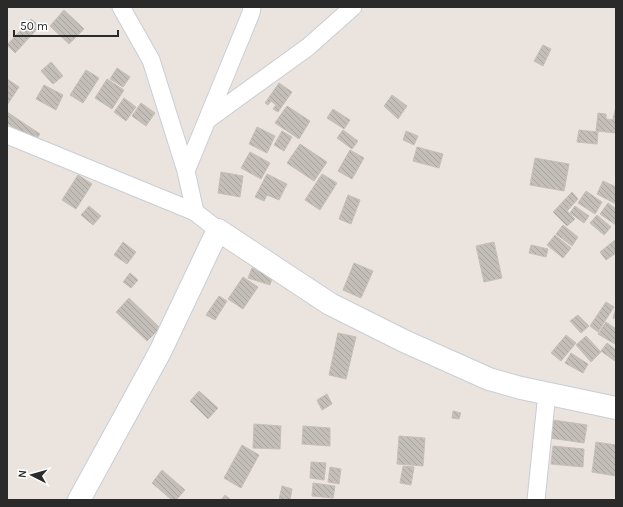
<svg xmlns="http://www.w3.org/2000/svg" width="623" height="507" font-family="Karla,sans-serif">
	<style>
		.building { fill: url(#building-back-hatch); stroke: #c6beb7 }
		.lines { fill: none; stroke-linecap: round; stroke-linejoin: round }
		.street-casing { stroke: #c8ced7; stroke-width: 19 }
		.secondary-casing { stroke: #c8ced7; stroke-width: 24 }
		.street { stroke: #fff; stroke-width: 17 }
		.secondary { stroke: #fff; stroke-width: 22 }
	</style>
	<defs>
		<pattern id="building-back-hatch" width="6" height="6" patternUnits="userSpaceOnUse"><rect width="6" height="6" fill="#c4beb8"/><path d="M-1 5l2 2M0 0l6 6M5-1l2 2" fill="none" stroke="#a9a39e"/></pattern>
	</defs>
	<rect width="100%" height="100%" fill="#ebe3dd"/>
	<path class="building" d="M64 10 84 29 69 44 50 26Z
		M31 19 40 26 15 53 7 45Z
		M543 45 551 49 543 66 534 61Z
		M51 62 63 76 53 84 41 71Z
		M117 68 130 77 123 87 110 79Z
		M86 70 99 78 83 103 70 95Z
		M7 79 19 87 7 105Z
		M107 79 124 90 112 109 95 98Z
		M279 83 292 92 278 112 273 109 276 105 271 101 268 105 265 103Z
		M44 85 63 95 56 110 36 99Z
		M392 95 407 106 398 119 384 106Z
		M124 98 136 107 126 121 114 112Z
		M141 103 155 113 146 126 132 116Z
		M287 106 310 121 299 139 275 123Z
		M616 106V119H613Z
		M333 109 350 120 344 129 327 118Z
		M7 112 40 134 35 141 7 123Z
		M598 113 606 114V119L616 120V133L596 131Z
		M257 127 275 136 267 153 249 144Z
		M343 130 358 141 352 149 337 138Z
		M579 130 598 132 597 144 577 142Z
		M282 131 292 137 284 151 274 145Z
		M406 131 418 136 414 145 403 140Z
		M300 144 327 162 314 181 287 163Z
		M417 147 443 154 439 168 413 161Z
		M350 150 364 158 352 179 338 171Z
		M250 152 270 163 261 179 241 168Z
		M535 158 569 164 564 191 530 185Z
		M221 172 243 176 240 197 218 193Z
		M267 174 287 184 279 200 267 195 264 201 255 197Z
		M322 174 337 183 320 210 305 200Z
		M78 175 92 184 76 209 62 200Z
		M603 181 616 187V204L597 194Z
		M586 191 602 202 595 214 578 203Z
		M572 192 578 199 567 211 575 219 567 226 553 212Z
		M348 195 360 200 351 224 339 219Z
		M608 203 616 209V225L600 214Z
		M89 206 101 216 93 225 81 215Z
		M575 206 589 216 584 223 570 213Z
		M597 215 611 227 604 235 590 223Z
		M563 225 578 237 572 246 556 234Z
		M555 235 571 248 563 258 547 245Z
		M615 240 616 253 606 260 600 252Z
		M123 242 136 252 127 264 114 255Z
		M494 242 502 278 484 282 476 246Z
		M531 245 548 249 546 257 529 253Z
		M354 263 373 271 361 298 343 290Z
		M252 268 273 275 270 285 248 278Z
		M130 273 138 280 131 288 123 282Z
		M243 277 258 287 243 309 228 299Z
		M219 296 227 301 215 320 206 315Z
		M129 298 160 328 147 341 116 312Z
		M606 302 614 307 598 332 590 326Z
		M616 308V319L613 318Z
		M578 315 589 326 581 333 570 321Z
		M606 322 616 329 615 344 598 334Z
		M338 333 356 337 346 379 329 375Z
		M566 335 576 343 561 361 551 353Z
		M586 336 601 352 591 362 576 345Z
		M607 343 616 350 615 361 601 351Z
		M571 353 588 364 583 373 565 363Z
		M199 391 218 408 208 419 190 401Z
		M327 394 332 404 322 410 317 400Z
		M453 411 461 413 459 419 452 418Z
		M553 420 587 425 584 443 550 438Z
		M254 424 281 426 280 449 253 448Z
		M303 426 330 428V446L302 444Z
		M399 436 425 438 423 466 397 464Z
		M596 442 616 445V476L592 472Z
		M242 445 259 455 241 488 224 478Z
		M553 446 584 449 583 467 551 464Z
		M311 462 326 463 324 480 310 478Z
		M403 466 414 467 411 485 400 483Z
		M330 467 341 469 339 484 328 482Z
		M162 470 185 490 176 500H172L152 483Z
		M313 483 335 486 333 498 312 496Z
		M282 486 292 489 290 500H279Z
		M225 495 231 500H221Z"/>
	<g class="lines">
		<g class="street-casing">
			<path id="street" d="M121 7 151 60 186 171 195 212
				M207 120 308 47 353 7
				M7 135 195 212 218 230
				M186 171 251 13 252 7
				M536 500 547 393"/>
		</g>
		<g class="secondary-casing">
			<path id="secondary" d="M79 500 160 352 218 230 330 304 404 341 489 379 521 388 616 408"/>
		</g>
		<use href="#street" class="street"/>
		<use href="#secondary" class="secondary"/>
	</g>
	<rect width="623" height="507" fill="none" stroke="#2a2a2a" stroke-width="16"/>
	<g transform="translate(32 475) rotate(276)" stroke="#ffffff" stroke-width="3" paint-order="stroke">
	<path d="M0-3L7 15L0 10L-7 15Z" fill="#2a2a2a"/>
	<text y="-6" font-size="11" font-weight="bold" text-anchor="middle" fill="#2a2a2a">N</text>
	</g>
	<path d="M14 30v6h104v-6" fill="none" stroke="#2a2a2a" stroke-width="2"/>
	<text x="20" y="30" font-size="12" fill="#2a2a2a" stroke="#ffffff" stroke-width="3" paint-order="stroke">50 m</text>
</svg>
